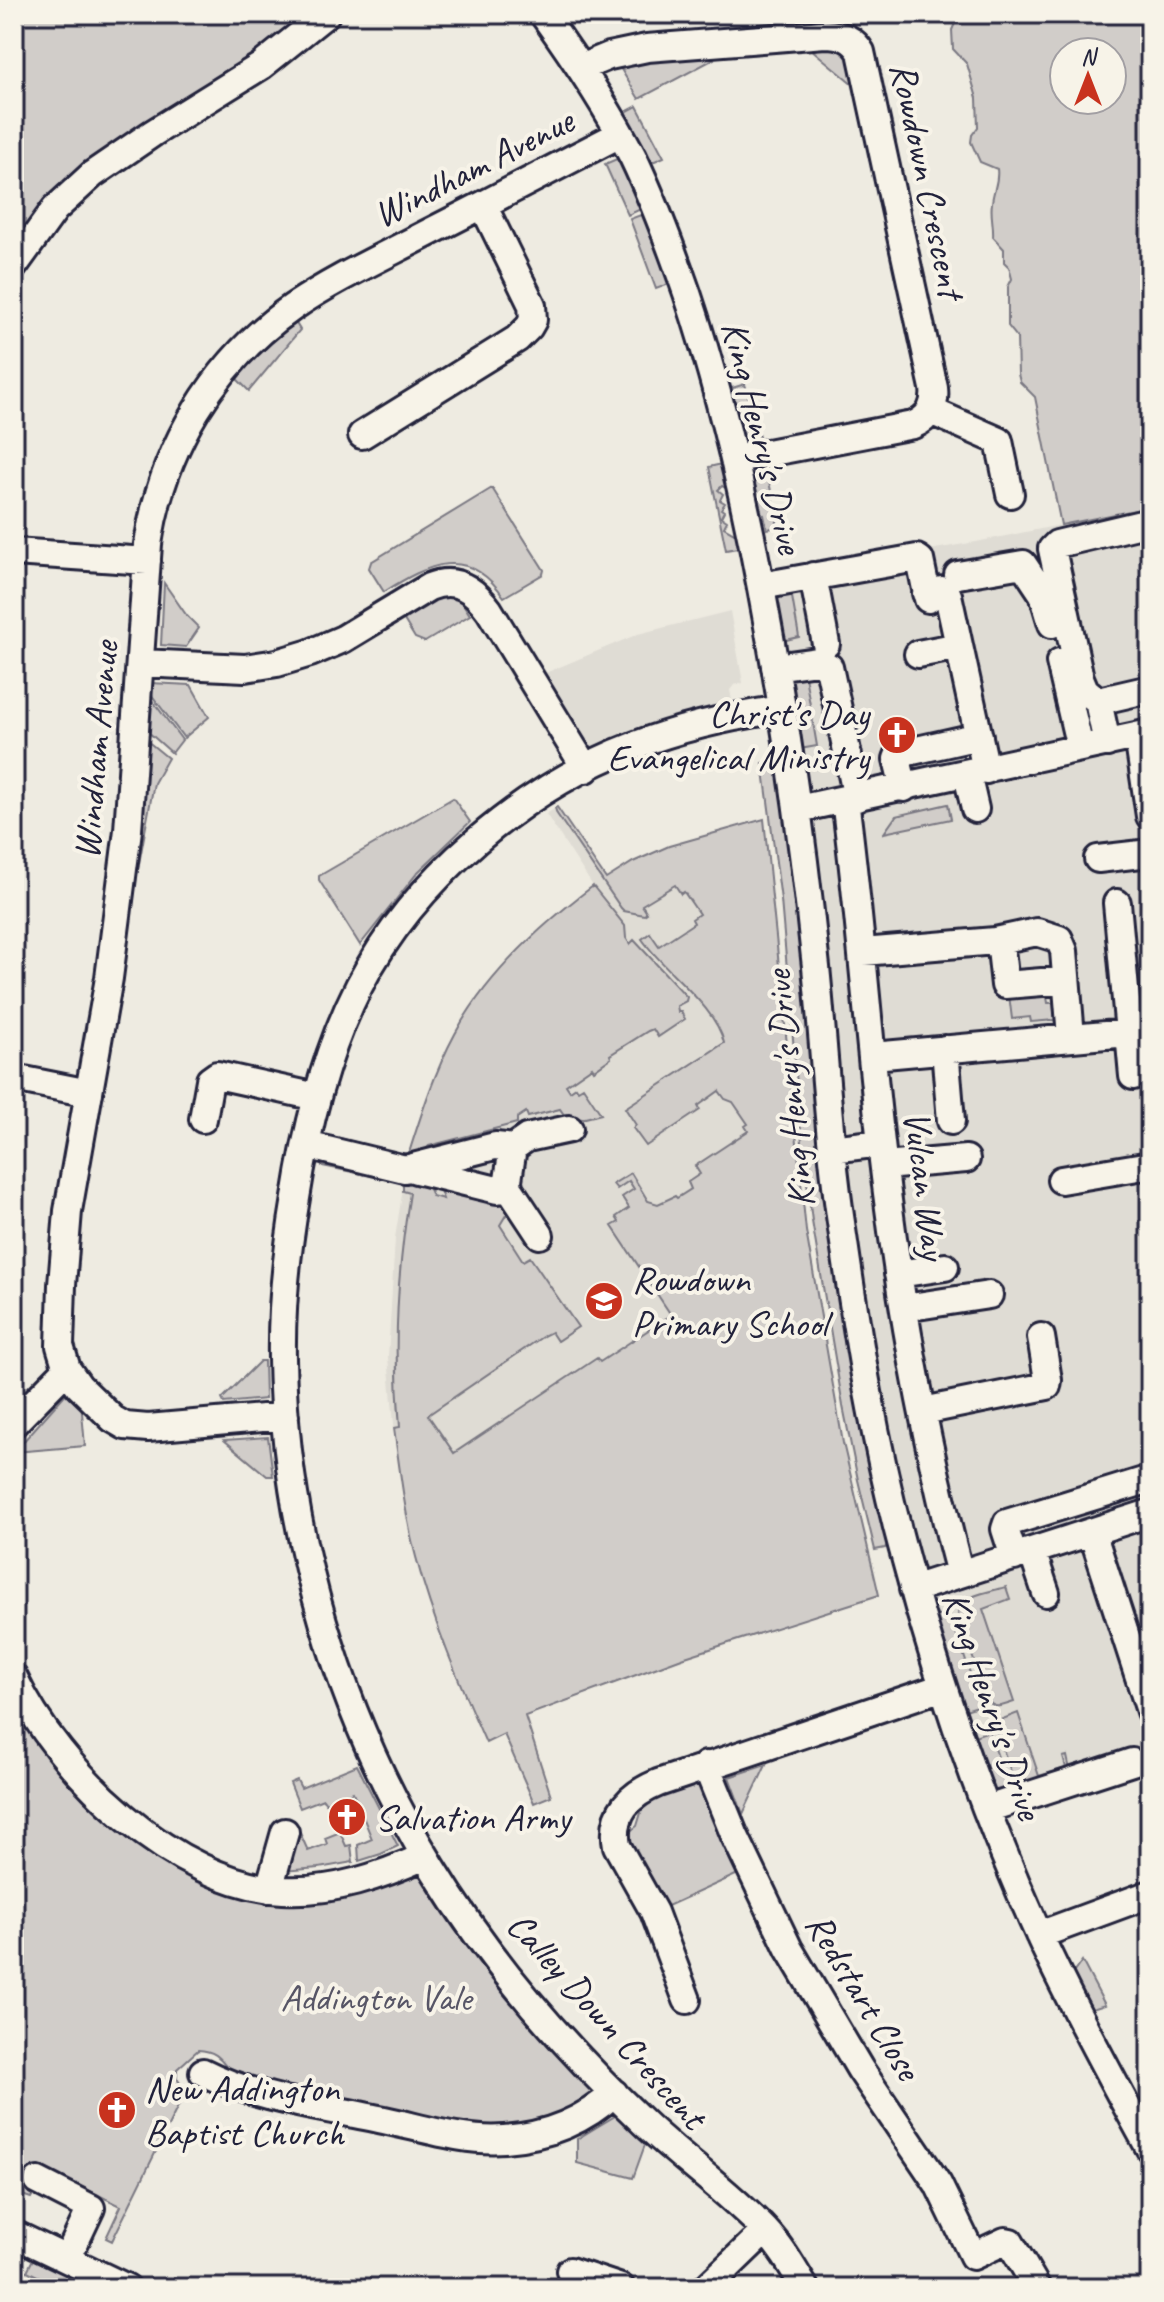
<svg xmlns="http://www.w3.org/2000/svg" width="1164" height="2302" font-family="Caveat,sans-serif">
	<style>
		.built { fill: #dfdcd4 }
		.green { fill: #d1cdc9; stroke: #7a7882; stroke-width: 2; fill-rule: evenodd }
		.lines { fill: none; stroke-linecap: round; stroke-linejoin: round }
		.minor-casing { stroke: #22223b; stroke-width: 32 }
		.minor { stroke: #f7f3e8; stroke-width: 26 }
		.labels { text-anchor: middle; stroke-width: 8; stroke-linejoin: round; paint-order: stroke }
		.street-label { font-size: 38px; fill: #22223b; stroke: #f7f3e8 }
		.poi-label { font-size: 38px; fill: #22223b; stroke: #f7f3e8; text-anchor: start }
		.park-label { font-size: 38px; fill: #575566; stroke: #f7f3e8 }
	</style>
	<rect width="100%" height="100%" fill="#eeebe1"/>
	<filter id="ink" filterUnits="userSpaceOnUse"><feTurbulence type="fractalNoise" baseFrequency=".0125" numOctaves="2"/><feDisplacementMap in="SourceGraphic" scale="16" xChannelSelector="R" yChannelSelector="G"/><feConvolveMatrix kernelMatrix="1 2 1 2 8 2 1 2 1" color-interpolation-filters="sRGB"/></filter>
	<g filter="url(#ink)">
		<path class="built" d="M1150 507V1766L1063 1793 990 1818 893 1509 771 639 794 573 976 542Z
			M730 611 743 683 734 685 730 690 733 706 727 710 718 704 689 712 619 736 615 745 595 753 588 750 557 704 554 691 543 674 638 634Z
			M557 807 606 879 633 862 669 846 764 819 806 1231 843 1443 879 1595 682 1658 525 1716 551 1796 534 1803 504 1734 486 1743 457 1678 430 1604 410 1528 394 1424 388 1357 395 1238 404 1182 322 1166 328 1135 408 1156 435 1076 454 1035 477 999 521 949 553 918 593 886 546 814Z"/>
		<path class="green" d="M14 14H312L14 251Z
			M959 14H1150V507L1061 525 1035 397 1020 382 1018 374 1017 337 1008 326V287L1012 279 1009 267 1004 262V249L993 237C994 225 990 215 992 203 993 190 999 182 997 169L980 162 971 142 972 135 978 127 977 98 967 64 953 49 952 30ZM1064 52H1112V100H1064Z
			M813 43 846 45 861 80 854 85 811 49Z
			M711 50 714 59 639 99 616 61Z
			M637 106 664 157 648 164 622 114Z
			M619 158 643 208 628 215 605 164Z
			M646 213 672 283 656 289 630 219Z
			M294 320 300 330 249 391 233 375Z
			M745 384 759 437 745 441 729 389Z
			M726 463 732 492 722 486 718 490 723 494 720 500 725 503 721 509 724 511 721 517 727 521 724 527 741 537 743 547 726 550 709 467Z
			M767 471 778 527 767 529 764 515 758 516 751 480 753 475Z
			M492 488 544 570 543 574 504 597C468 544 428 564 384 592L369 568 371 562Z
			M164 583 187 616 199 628 186 647 161 645Z
			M455 591 470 615 425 642 415 638 401 615 427 598Z
			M791 591 799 637 786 640 785 635H781L775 595Z
			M804 670 817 746 800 749 790 684V674Z
			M150 683 191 685 209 717 184 738 148 690Z
			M149 696 182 740 172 753 146 730Z
			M146 740 168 758 154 783 135 885 130 884Z
			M780 759 888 1543 885 1548 875 1550 858 1480 843 1406 812 1221 802 1143 781 900 763 763Z
			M453 798 470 822 418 872 360 945 319 880V876Z
			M948 804 951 819 884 833 896 816Z
			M557 807 606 879 633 862 669 846 764 819 806 1231 843 1443 879 1595 682 1658 525 1716 551 1796 534 1803 504 1734 486 1743C459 1682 433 1622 416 1557 405 1515 400 1471 394 1428L400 1427C393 1348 397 1271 410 1193L403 1191V1182L322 1166V1163L328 1161 427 1184 432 1196 443 1199 436 1179 500 1197 509 1210 500 1225 523 1261 530 1257 578 1327 557 1341 551 1332 545 1335 428 1415 454 1453 597 1358 600 1362 671 1315 612 1226 619 1222 616 1217 629 1208 622 1197 634 1189 629 1181 617 1189 613 1184 631 1173 648 1201 658 1204 675 1196 677 1198 691 1189 688 1182 700 1174 695 1166 748 1131 745 1126 748 1124 733 1102 725 1099 719 1091 698 1106 700 1110 646 1146 633 1128 636 1125 625 1108 724 1043C716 1006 664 971 642 939L650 933 659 946 694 923 692 919 699 914 684 892 681 894 675 885 642 905 647 913 644 915 624 911 621 908 557 814 555 808Z
			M593 886 625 926 626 938 630 944 634 940 687 997 686 1001 677 1006 678 1012H681L685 1019 658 1037 653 1029 648 1031 610 1055 611 1058 594 1070 592 1067 566 1085 570 1091 576 1087 578 1090 583 1087 601 1114 569 1122 560 1109 528 1117 526 1112 517 1118V1123L429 1146 414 1162 331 1141 332 1136 408 1156C421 1115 434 1073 455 1034 486 975 540 926 593 886Z
			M1046 991 1048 1003H1053L1055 1020 1031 1022 1030 1017 1012 1019 1009 995Z
			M260 1361H264L265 1399 224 1403 222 1399Z
			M69 1390 81 1401 85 1446 14 1452Z
			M268 1437 273 1476H267L224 1440Z
			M1006 1587 1010 1599 983 1609 1014 1702C1002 1706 995 1710 987 1700L958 1613C962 1594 989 1592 1006 1587Z
			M949 1612 981 1705 962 1711 933 1617Z
			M14 1694 40 1736 228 1885 417 1871 420 1873 496 1974 592 2088 590 2099 552 2120 481 2130 243 2081C222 2069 225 2051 198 2050L177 2069V2078L185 2092 112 2241 106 2238 121 2206 45 2169 31 2198 22 2195 20 2199 14 2196Z
			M1018 1713 1039 1776 1066 1768 1063 1757 1067 1756 1070 1770 1017 1789 996 1729 1000 1720Z
			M989 1731 1010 1792 993 1793 971 1737Z
			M357 1765 398 1846 381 1854 359 1861 358 1845 372 1839 353 1792 326 1803 323 1799 300 1808 290 1783 297 1780 301 1788Z
			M766 1765 743 1814 729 1777Z
			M687 1782 703 1783 740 1876 738 1874 659 1910 624 1836 637 1826 644 1803Z
			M296 1824 308 1851 327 1844 325 1838 340 1832 346 1846 351 1845 353 1862 319 1868 283 1871Z
			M1082 1961 1105 2005 1089 2010 1071 1976Z
			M620 2113 646 2142 633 2178 577 2163V2139Z
			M35 2255 87 2282 90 2288H62L27 2271Z"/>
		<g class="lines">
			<g class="minor-casing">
				<path id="minor" d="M543 14C576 60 607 107 633 157 654 201 671 247 687 293 720 392 742 485 761 588 785 714 803 840 816 967 825 1057 829 1147 843 1236 858 1340 875 1445 902 1546 937 1680 983 1813 1041 1939 1074 2010 1112 2080 1150 2149
					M580 68 609 56 647 48 825 34C841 34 853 38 861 52L934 388C936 405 930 418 913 425L736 459
					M14 266 55 209 93 174 153 133 261 66 326 14
					M931 411 999 441 1010 494
					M362 435 517 339 529 327 533 320 532 305 483 205
					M14 552 147 561
					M958 575 1023 564 1043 594 1052 624
					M813 576 826 644
					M761 586 917 558 920 560 928 599
					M926 593 942 590 948 595 986 770
					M918 654 959 646
					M1060 662 1080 748
					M141 663 245 668 277 663 310 653 343 639 429 587C455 576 473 588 489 610L586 769
					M775 667 817 661 829 667 857 798
					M1098 701 1150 689
					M783 709C732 716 683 727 636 745 524 787 414 879 359 986 326 1051 307 1126 296 1198 287 1251 281 1305 282 1359 285 1535 339 1716 432 1867 489 1961 564 2047 644 2123 683 2160 728 2191 765 2230 781 2247 793 2268 805 2288
					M1138 736 1150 816
					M1107 743 1098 701 1085 690 1080 678 1052 549 1057 544 1150 522
					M967 774 975 809
					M904 788 897 759 899 754 979 736
					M845 800C862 931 870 1062 887 1193 903 1321 927 1449 960 1574
					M798 809 1150 733
					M1098 859 1150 853
					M1117 903 1133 1076
					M1000 940 1005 985 1066 980
					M863 952 995 941 1037 932 1059 939 1064 951 1071 1037
					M945 1049 951 1121
					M873 1056 1150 1031
					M14 1078 89 1093
					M203 1119 210 1080 217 1075 317 1097
					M306 1145 405 1169 495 1146 506 1147 512 1154 508 1180 509 1188 540 1235
					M832 1149 881 1143
					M510 1150 527 1138 569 1129
					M884 1166 966 1159
					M416 1170 497 1190 509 1188
					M1061 1180 1150 1165
					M898 1274 945 1267
					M904 1308 989 1295
					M923 1411 1047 1386 1048 1380 1041 1337
					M285 1416 148 1428 125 1426 113 1419 79 1386 67 1369 60 1346 62 1285 68 1211 109 978 128 830 148 544C162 449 214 362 293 307 334 279 382 257 426 234 491 201 556 167 620 134
					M14 1423 67 1369
					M1092 1532 1150 1711
					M1032 1551 1046 1593
					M1014 1557 1005 1529 1007 1523 1150 1479
					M913 1589 1150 1513
					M14 1678C58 1772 175 1884 283 1890 332 1893 381 1876 425 1856
					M706 1765 734 1834 789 1949 860 2069 938 2184 973 2256 1005 2241 1010 2242 1037 2288
					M987 1809 1132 1762
					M269 1889 285 1832
					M1039 1935 1150 1894
					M687 2000 654 1912 617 1846C611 1813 629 1795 658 1783L943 1687
					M203 2072C258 2100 324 2107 384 2120 423 2128 464 2142 504 2139 546 2136 583 2122 614 2093
					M38 2181 91 2208 67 2259
					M14 2234 127 2288
					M570 2271 621 2288
					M706 2288 765 2231"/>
			</g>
			<use href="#minor" class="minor"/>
		</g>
	</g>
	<defs>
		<g id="church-disc" transform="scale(2)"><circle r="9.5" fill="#c8321e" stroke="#f7f3e8"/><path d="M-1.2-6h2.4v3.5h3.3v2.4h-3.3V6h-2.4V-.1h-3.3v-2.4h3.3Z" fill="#fff"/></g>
		<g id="school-disc" transform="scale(2)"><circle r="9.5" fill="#c8321e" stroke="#f7f3e8"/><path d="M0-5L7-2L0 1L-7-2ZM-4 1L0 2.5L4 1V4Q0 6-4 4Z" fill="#fff"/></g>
	</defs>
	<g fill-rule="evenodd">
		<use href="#church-disc" x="897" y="735"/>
		<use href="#school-disc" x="604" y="1301"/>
		<use href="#church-disc" x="347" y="1817"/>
		<use href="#church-disc" x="117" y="2110"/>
	</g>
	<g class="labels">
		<g class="street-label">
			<text transform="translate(473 167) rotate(-27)" y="13">Windham Avenue</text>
			<text transform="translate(928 180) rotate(78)" y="13">Rowdown Crescent</text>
			<text transform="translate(763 437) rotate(76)" y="13">King Henry's Drive</text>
			<text transform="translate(95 750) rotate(-85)" y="13">Windham Avenue</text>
			<text transform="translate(789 1089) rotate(-96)" y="13">King Henry's Drive</text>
			<text transform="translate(926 1185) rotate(83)" y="13">Vulcan Way</text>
			<text transform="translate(993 1705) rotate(71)" y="13">King Henry's Drive</text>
			<text transform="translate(864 1996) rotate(59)" y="13">Redstart Close</text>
			<text transform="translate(607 2020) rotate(48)" y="13">Calley Down Crescent</text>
		</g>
		<g class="poi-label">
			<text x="869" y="726" text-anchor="end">Christ's Day<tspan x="869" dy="44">Evangelical Ministry</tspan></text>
			<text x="632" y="1292">Rowdown<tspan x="632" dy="44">Primary School</tspan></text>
			<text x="375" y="1830">Salvation Army</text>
			<text x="145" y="2101">New Addington<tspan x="145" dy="44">Baptist Church</tspan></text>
		</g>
		<g class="park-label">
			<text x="376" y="2010">Addington Vale</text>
		</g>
	</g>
	<rect width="1164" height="2302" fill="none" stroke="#f7f3e8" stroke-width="48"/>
	<rect x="24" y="24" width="1116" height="2254" fill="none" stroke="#22223b" stroke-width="3" filter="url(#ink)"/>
	<g transform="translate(1088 76)"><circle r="38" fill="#f7f3e8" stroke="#a29fa3" stroke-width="2"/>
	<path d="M0-6L14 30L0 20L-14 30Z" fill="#c8321e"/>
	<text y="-12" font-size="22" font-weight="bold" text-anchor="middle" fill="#22223b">N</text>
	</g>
</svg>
